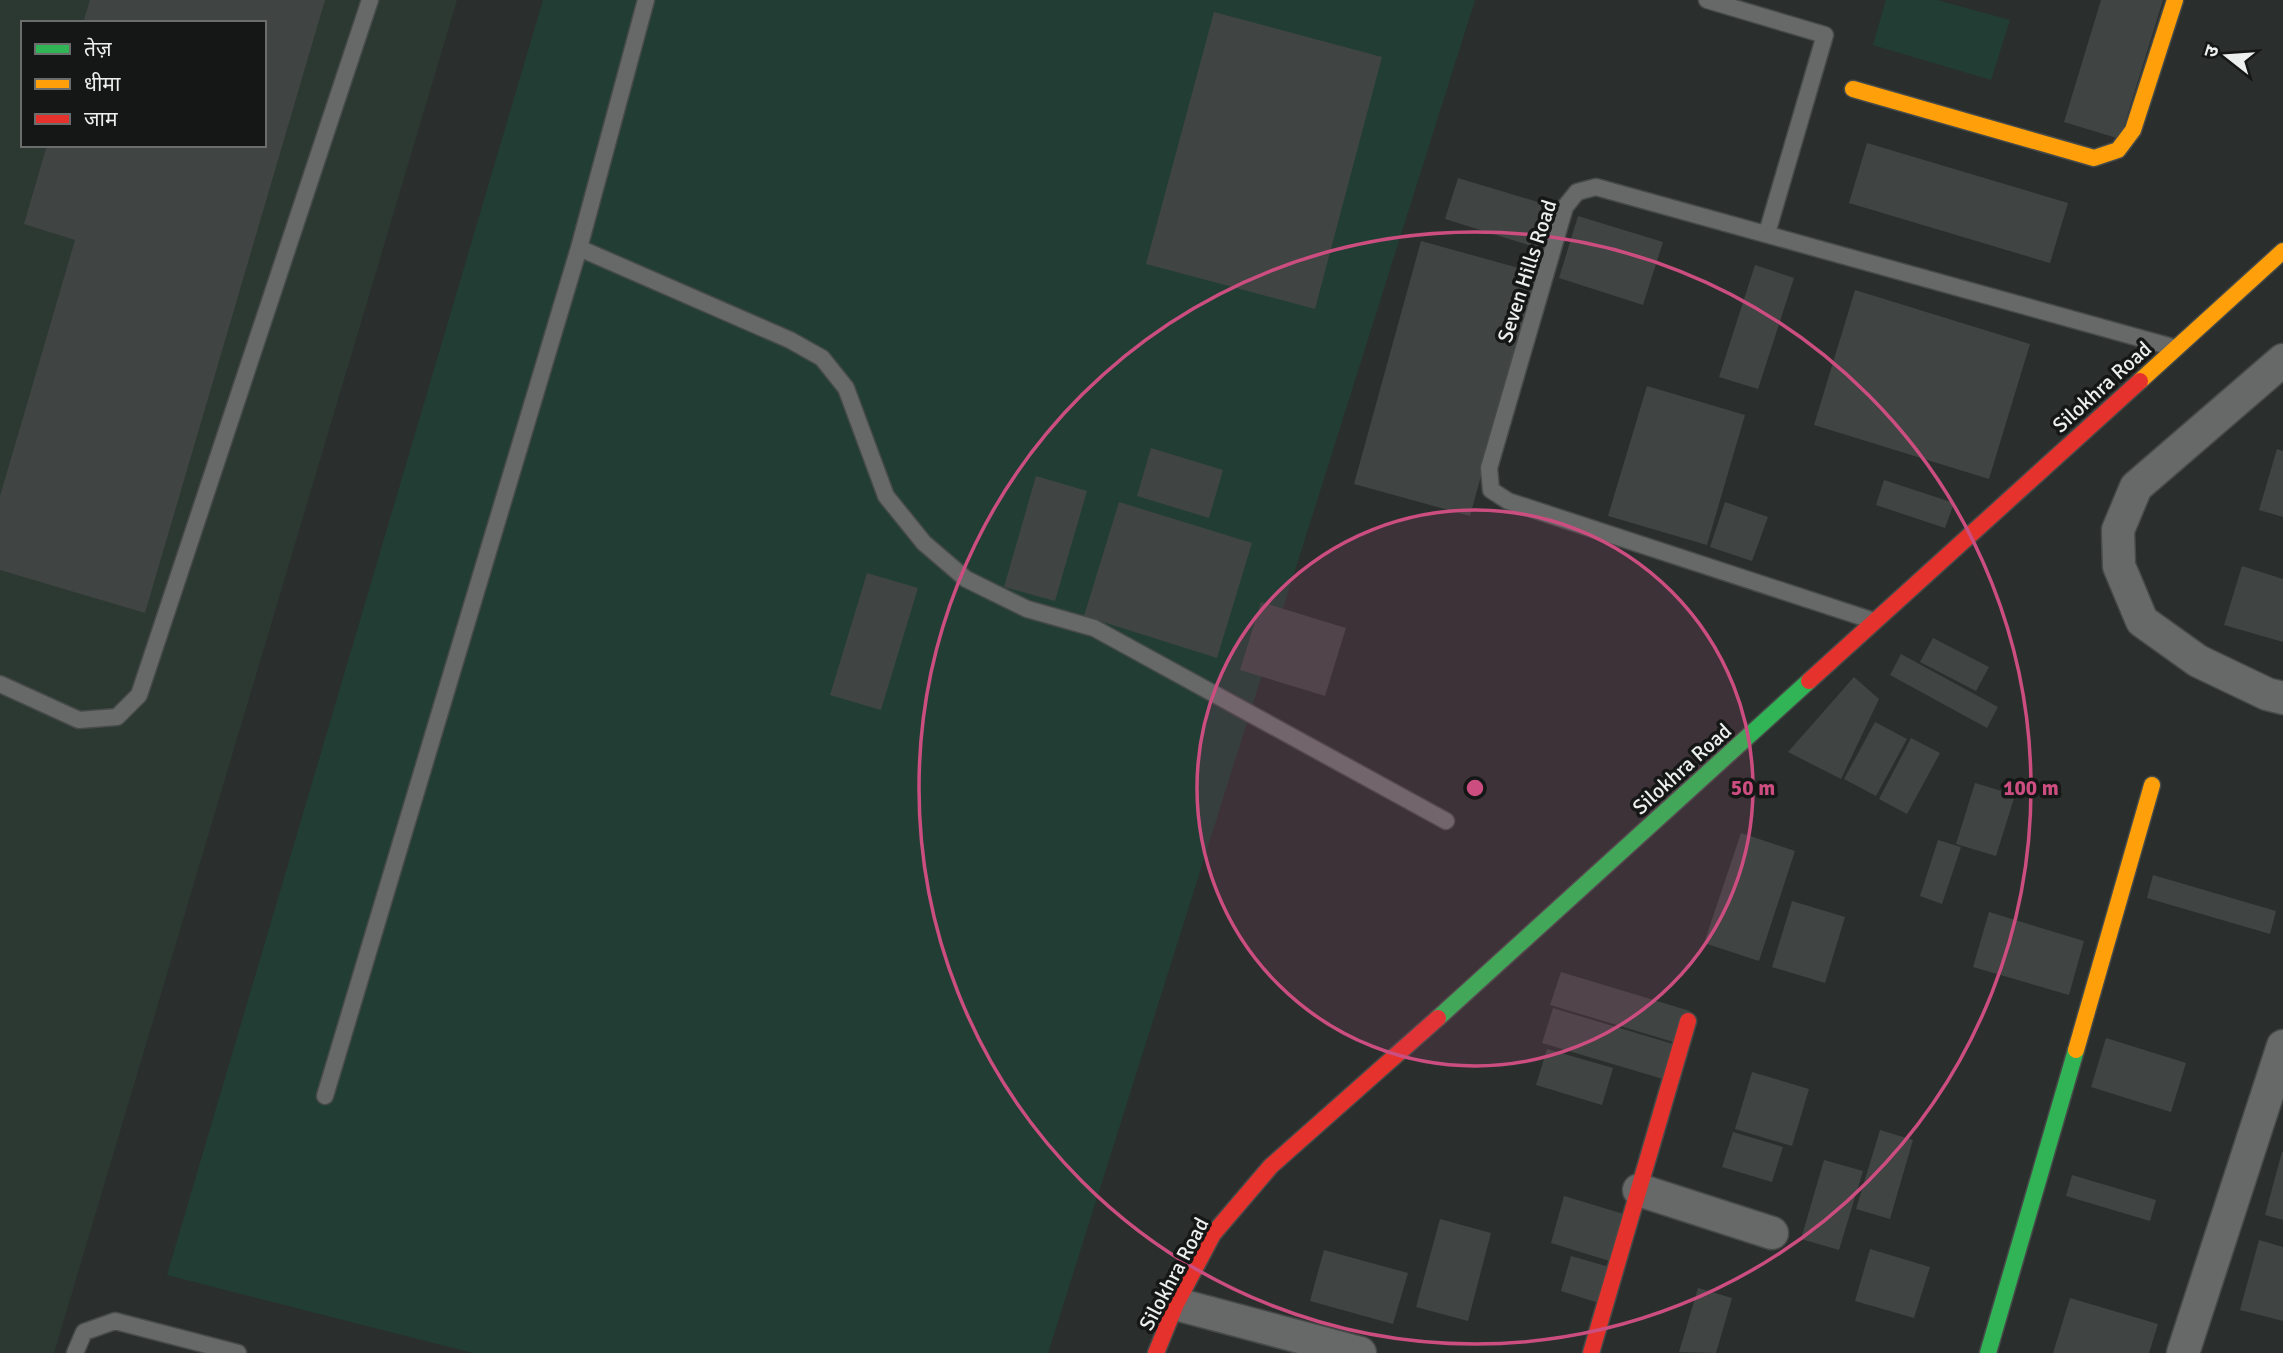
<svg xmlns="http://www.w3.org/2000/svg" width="2283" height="1353" font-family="Signika,'Noto Sans Devanagari',sans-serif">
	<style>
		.built { fill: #2c3933; fill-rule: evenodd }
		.green { fill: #223e34 }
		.building { fill: #404442 }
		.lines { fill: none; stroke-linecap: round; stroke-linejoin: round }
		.lane-casing { stroke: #464a49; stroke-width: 19 }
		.street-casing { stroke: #464a49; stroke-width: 35 }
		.fast-casing { stroke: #464a49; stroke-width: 19 }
		.slow-casing { stroke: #464a49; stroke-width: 19 }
		.jam-casing { stroke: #464a49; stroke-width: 19 }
		.lane { stroke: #666968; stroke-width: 16 }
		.street { stroke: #666968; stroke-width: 32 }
		.fast { stroke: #30b455; stroke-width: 16 }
		.slow { stroke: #ff9f0a; stroke-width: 16 }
		.jam { stroke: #e5322d; stroke-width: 16 }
		.ring { fill: none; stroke: #cc4e80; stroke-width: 3.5 }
		.labels { text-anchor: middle; stroke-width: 7; stroke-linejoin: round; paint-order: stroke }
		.street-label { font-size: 21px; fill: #ebefed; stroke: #141716 }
		.centre { fill: #cc4e80; stroke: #141716; stroke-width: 3.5 }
		.ring-label { font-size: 21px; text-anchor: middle; font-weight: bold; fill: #cc4e80; stroke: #141716; stroke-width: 7; stroke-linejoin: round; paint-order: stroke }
	</style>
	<rect width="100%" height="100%" fill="#2a2f2d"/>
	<path class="built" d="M0 0H457L54 1353H0ZM23 23H264V145H23Z"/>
	<path class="green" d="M543 0H1475L1048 1353H473L167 1275Z
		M1886 0H1937L2010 20 1991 80 1873 45Z"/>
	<path class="building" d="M90 0H325L145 613 0 570V496L75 240 24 224 47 145H264V23H83Z
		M2101 0H2163L2120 139 2064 122Z
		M1214 12 1382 57 1315 309 1146 264Z
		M1867 143 2068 203 2050 263 1849 203Z
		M1458 178 1551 206 1538 248 1445 219Z
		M1578 216 1663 242 1643 305 1559 278Z
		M1421 241 1537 273 1470 516 1354 484Z
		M1755 265 1794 278 1758 389 1719 377Z
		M1855 290 2030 344 1989 479 1814 425Z
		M1647 386 1745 415 1707 545 1608 516Z
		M1151 448 1223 470 1209 518 1137 496Z
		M2277 449 2283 451V517L2259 510Z
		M1036 476 1087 491 1055 601 1004 587Z
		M1884 480 1954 503 1945 528 1876 505Z
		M1119 502 1252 543 1217 658 1084 616Z
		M1725 502 1768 517 1752 561 1710 547Z
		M2242 566 2283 579V642L2224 625Z
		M867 573 918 588 881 710 830 695Z
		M1261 602 1346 628 1325 696 1240 670Z
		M1933 638 1989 667 1976 691 1920 662Z
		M1901 654 1998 707 1987 728 1890 675Z
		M1854 677 1879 699 1841 779 1788 752Z
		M1875 722 1907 739 1876 796 1844 779Z
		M1911 738 1940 753 1907 814 1879 799Z
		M1975 783 2015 795 1996 856 1956 844Z
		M1741 833 1795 851 1759 961 1704 943Z
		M1938 840 1961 847 1942 904 1920 896Z
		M2153 875 2276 911 2270 934 2147 898Z
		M1792 901 1845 917 1825 983 1772 967Z
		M1989 912 2084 941 2069 995 1973 967Z
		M1561 972 1690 1011 1680 1044 1550 1005Z
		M1553 1008 1673 1044 1663 1079 1542 1043Z
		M2106 1038 2186 1063 2171 1112 2091 1087Z
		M1547 1049 1613 1068 1602 1105 1536 1085Z
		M1752 1072 1809 1089 1792 1146 1735 1129Z
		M1880 1130 1913 1140 1890 1219 1856 1209Z
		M1733 1132 1783 1147 1772 1182 1722 1167Z
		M2282 1152H2283V1220L2265 1215Z
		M1824 1160 1863 1171 1839 1250 1801 1239Z
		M2072 1175 2156 1200 2150 1221 2066 1196Z
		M1564 1196 1627 1215 1613 1262 1551 1243Z
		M1440 1219 1491 1233 1468 1321 1416 1307Z
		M2259 1240 2283 1247V1321L2240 1310Z
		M1870 1249 1930 1267 1914 1318 1855 1301Z
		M1324 1250 1408 1273 1393 1324 1310 1301Z
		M1571 1256 1613 1268 1602 1304 1561 1291Z
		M1698 1288 1732 1298 1716 1353 1679 1352Z
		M2070 1298 2158 1324 2149 1353H2053Z"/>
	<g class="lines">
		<g class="lane-casing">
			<path id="lane" d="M1707 0 1825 35 1767 233
				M579 248 790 340 822 358 846 388 886 496 924 543 966 579 1027 609 1094 628 1446 821
				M1874 621 1508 501 1491 490 1489 468 1565 207 1577 192 1596 187 2172 347
				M0 684 79 720 117 717 139 695 370 0
				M325 1096 579 248 646 0
				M75 1353 84 1332 115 1321 238 1353"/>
		</g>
		<g class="street-casing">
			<path id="street" d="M2283 360 2136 487 2118 530 2119 566 2142 621 2198 661 2267 694 2283 698
				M1639 1190 1772 1233
				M1176 1304 1360 1353
				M2183 1353 2283 1046"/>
		</g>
		<g class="fast-casing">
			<path id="fast" d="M1438 1018 1809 681
				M1988 1353 2076 1050"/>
		</g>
		<g class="slow-casing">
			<path id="slow" d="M1853 89 2094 158 2118 150 2133 130 2175 0
				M2140 381 2283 251
				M2076 1050 2152 785"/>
		</g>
		<g class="jam-casing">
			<path id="jam" d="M1809 681 2140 381
				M1156 1353 1176 1304 1213 1234 1271 1166 1438 1018
				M1591 1353 1688 1021"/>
		</g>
		<use href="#lane" class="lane"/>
		<use href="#street" class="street"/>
		<use href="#fast" class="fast"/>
		<use href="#slow" class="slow"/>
		<use href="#jam" class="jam"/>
	</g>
	<circle cx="1475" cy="788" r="278" fill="#cc4e80" fill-opacity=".12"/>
	<g class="ring">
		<circle cx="1475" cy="788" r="278"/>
		<circle cx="1475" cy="788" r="556"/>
	</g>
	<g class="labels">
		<g class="street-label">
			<text transform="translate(1527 271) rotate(-72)" y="7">Seven Hills Road</text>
			<text transform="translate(2102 387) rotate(-42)" y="7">Silokhra Road</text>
			<text transform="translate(1682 769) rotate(-42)" y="7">Silokhra Road</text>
			<text transform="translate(1174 1274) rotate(-62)" y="7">Silokhra Road</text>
		</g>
	</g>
	<circle cx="1475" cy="788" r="10" class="centre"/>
	<g class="ring-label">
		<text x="1753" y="795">50 m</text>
		<text x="2031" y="795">100 m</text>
	</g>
	<rect x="21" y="21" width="245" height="126" fill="#141716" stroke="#6a6d6c" stroke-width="2"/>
	<rect x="35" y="44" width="35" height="10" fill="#30b455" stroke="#6a6d6c" stroke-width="2"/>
	<text x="84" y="56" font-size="21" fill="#ebefed">तेज़</text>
	<rect x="35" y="79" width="35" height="10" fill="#ff9f0a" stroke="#6a6d6c" stroke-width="2"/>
	<text x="84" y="91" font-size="21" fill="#ebefed">धीमा</text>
	<rect x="35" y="114" width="35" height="10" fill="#e5322d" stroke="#6a6d6c" stroke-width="2"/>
	<text x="84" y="126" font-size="21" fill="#ebefed">जाम</text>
	<g transform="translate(2227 56) rotate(287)" stroke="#141716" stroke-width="5" paint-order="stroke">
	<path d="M0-5L12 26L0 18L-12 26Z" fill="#ebefed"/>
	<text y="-10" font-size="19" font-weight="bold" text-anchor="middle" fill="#ebefed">उ</text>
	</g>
</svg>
